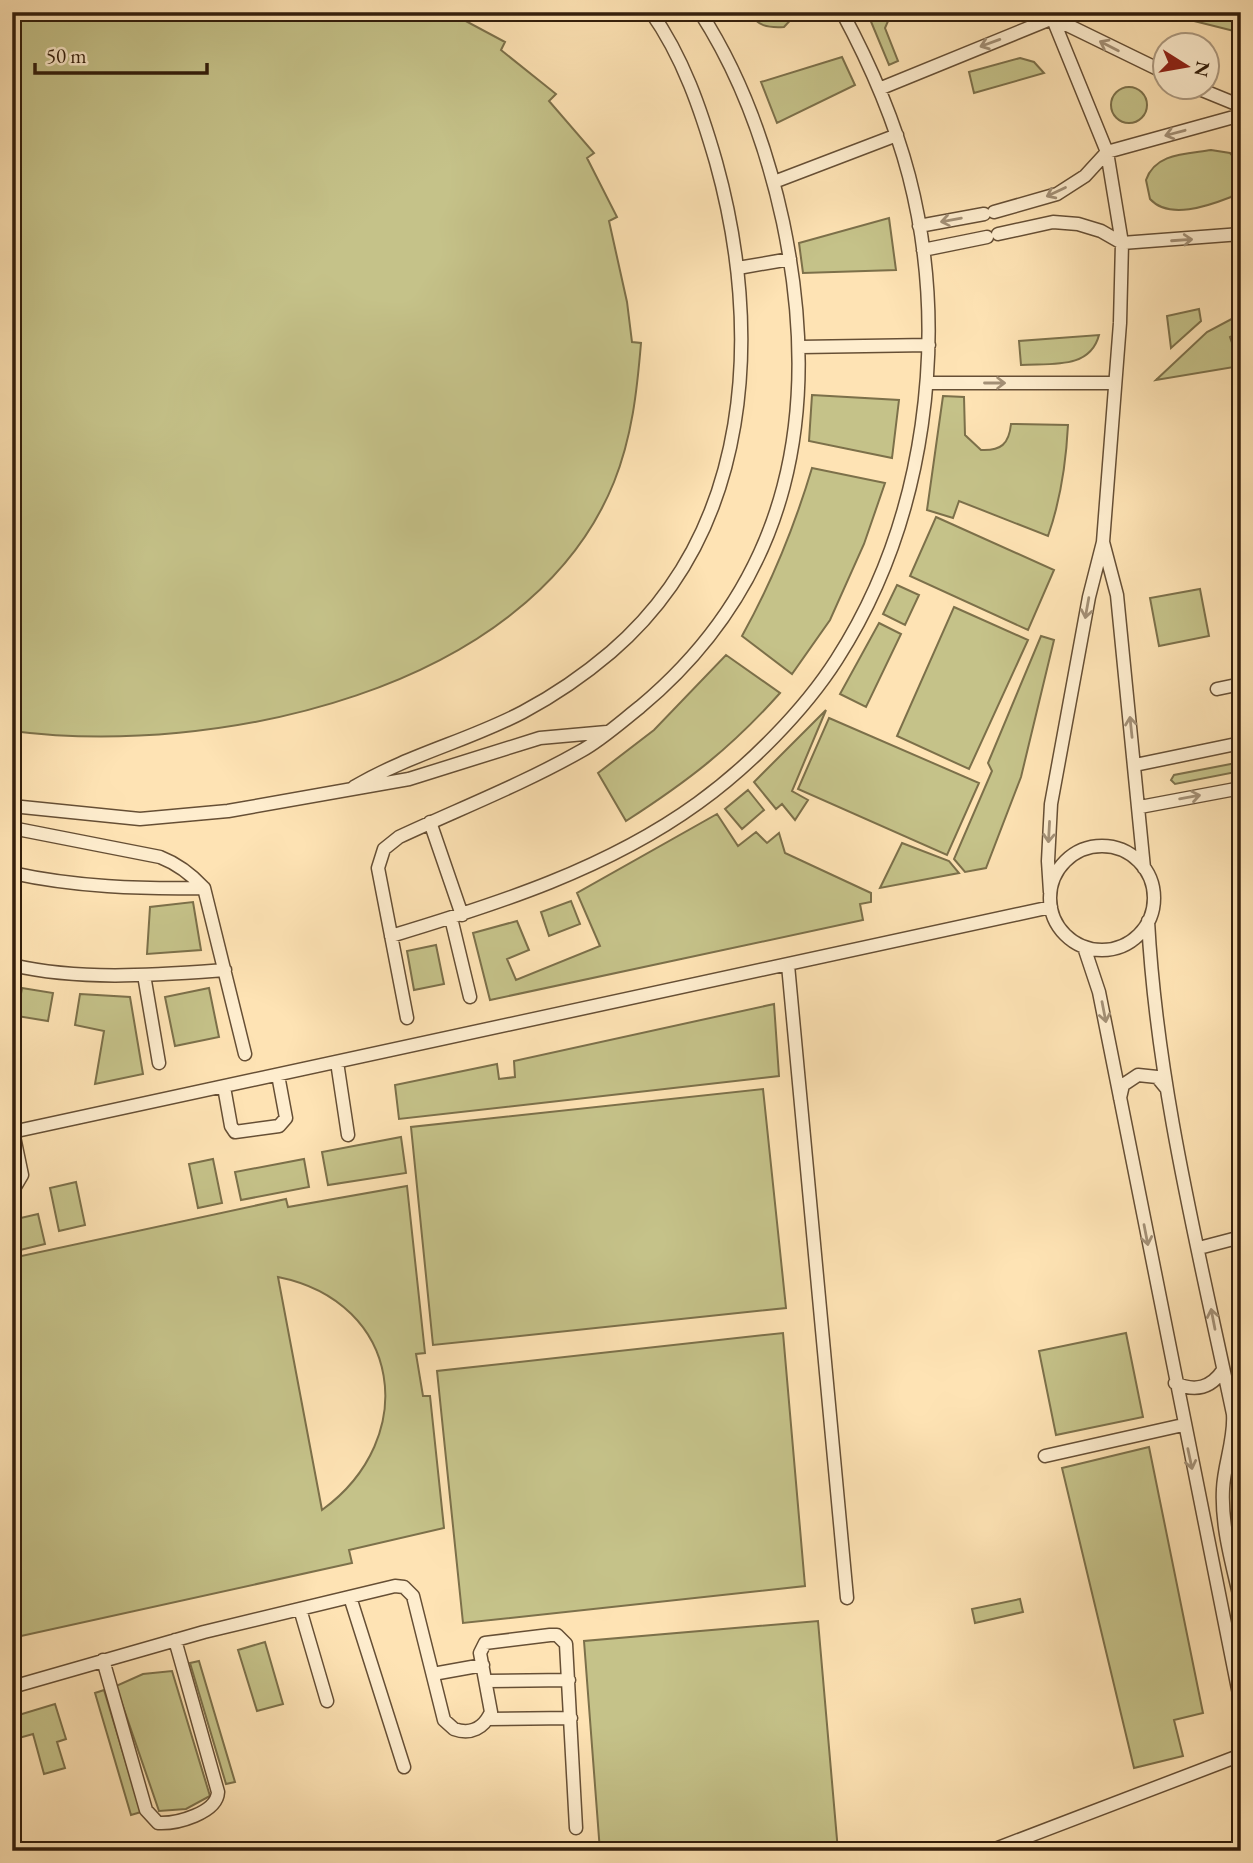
<svg xmlns="http://www.w3.org/2000/svg" width="1253" height="1863" font-family="'EB Garamond',serif">
	<style>
		.green { fill: #c5c289; stroke: #7c704a; stroke-width: 2; fill-rule: evenodd }
		.lines { fill: none; stroke-linecap: round; stroke-linejoin: round }
		.lane-casing { stroke: #664f35; stroke-width: 15 }
		.lane { stroke: #feedce; stroke-width: 12 }
		.oneway { stroke: #a39076 }
	</style>
	<rect width="100%" height="100%" fill="#fee3b4"/>
	<filter id="stains"><feTurbulence type="fractalNoise" baseFrequency=".00286" numOctaves="4"/><feColorMatrix values="0 0 0 0 .2 0 0 0 0 .09 0 0 0 0 .02 0 0 0 .5 -.17"/></filter>
	<radialGradient id="worn" r=".72"><stop offset=".6" stop-color="#630" stop-opacity="0"/><stop offset="1" stop-color="#630" stop-opacity=".3"/></radialGradient>
	<path class="green" d="M12 12H449L505 42 501 50 556 94 549 101 594 153 587 158 617 217 609 221 627 302 632 342 641 343C637 391 632 437 614 482 529 693 213 757 12 731Z
		M748 12H798L784 27C767 28 758 26 748 12Z
		M867 12H892L885 28 898 61 889 65Z
		M1158 12H1241L1238 32Z
		M842 57 855 85 777 123 761 82Z
		M1020 58 1034 62 1044 73 974 93 969 72Z
		M1111 105a18 18 0 1 1 36 0a18 18 0 1 1-36 0Z
		M1211 150 1230 153C1244 167 1244 182 1231 197 1208 206 1169 220 1150 199L1146 180C1155 153 1186 154 1211 150Z
		M889 218 896 270 803 273 799 243Z
		M1199 309 1201 321 1171 348 1167 316Z
		M1241 314V332L1230 337 1240 366 1156 380 1207 332Z
		M1099 335C1090 370 1050 363 1021 365L1019 341Z
		M812 395 899 400 892 458 809 441Z
		M943 396 964 397 965 435 981 450C1001 451 1009 444 1011 424L1068 425C1066 464 1061 499 1048 536L959 501 953 518 927 510Z
		M812 468 885 483 864 544 830 620 792 674 742 636C772 582 794 528 812 468Z
		M936 517 1054 570 1028 630 910 576Z
		M897 585 919 595 905 625 883 614Z
		M1200 589 1209 636 1159 646 1150 598Z
		M954 607 1028 640 969 769 897 736Z
		M879 623 901 634 866 707 840 694Z
		M1041 636 1054 640 1021 777 986 868 965 872 954 859 992 771 988 763Z
		M726 655 780 693C731 748 688 781 626 821L598 773 654 730Z
		M826 710 792 791 808 800 795 820 782 804 776 809 754 782Z
		M829 718 979 783 947 855 798 789Z
		M1241 762V771L1175 784 1171 780 1174 775Z
		M748 790 764 810 742 829 725 809Z
		M717 814 738 846 756 832 767 843 779 833 785 853 871 893V902L860 904 863 920 490 1000 473 933 517 921 529 950 507 959 516 980 600 946 577 893Z
		M902 843 949 861 959 873 880 888Z
		M571 901 580 924 549 936 541 912Z
		M193 902 201 950 147 954 150 907Z
		M436 945 444 984 414 990 407 951Z
		M22 988 53 993 48 1021 17 1016Z
		M209 988 219 1037 175 1046 165 997Z
		M80 994 130 997 143 1074 95 1084 104 1031 75 1025Z
		M774 1004 779 1076 399 1119 395 1085 497 1064 499 1079 515 1077 514 1061Z
		M763 1089 786 1308 433 1345 411 1127Z
		M401 1137 406 1173 328 1185 322 1152Z
		M213 1159 222 1203 198 1208 189 1164Z
		M304 1159 309 1187 241 1200 235 1172Z
		M76 1182 85 1225 59 1231 50 1188Z
		M407 1186 425 1353 416 1354 423 1396H430L444 1528 349 1550 352 1563 12 1638V1258L286 1199 288 1207ZM278 1277C402 1302 421 1438 322 1510Z
		M38 1214 45 1244 12 1252V1220Z
		M783 1333 805 1586 463 1623 437 1371Z
		M1126 1333 1143 1417 1056 1435 1039 1351Z
		M1149 1447 1203 1713 1174 1720 1183 1756 1134 1768 1062 1468Z
		M1020 1599 1023 1612 975 1623 972 1609Z
		M818 1621 838 1851H600L584 1641Z
		M265 1642 283 1704 257 1711 238 1650Z
		M199 1661 235 1782 226 1784 190 1663Z
		M172 1671 210 1796 186 1809 159 1811 116 1686 143 1674Z
		M104 1690 141 1812 131 1815 95 1693Z
		M55 1704 66 1739 57 1742 65 1768 44 1774 33 1734 12 1740V1717Z"/>
	<g class="lines">
		<g class="lane-casing">
			<path id="lane" d="M1050 12 1107 152 1122 243 1120 323 1103 542 1089 597 1051 804 1048 861 1050 892
				M1197 88 1241 106
				M879 89 1053 18 1166 73
				M774 182 897 135
				M994 212 1057 194 1085 176 1107 152 1241 115
				M919 226 984 214
				M998 234 1053 222 1078 224 1101 231 1122 243 1241 234
				M923 250 987 237
				M738 268 790 259
				M800 347 929 345
				M927 383H1115
				M1103 542 1117 595 1144 868
				M1217 689 1241 684
				M1135 765 1241 743
				M354 787C410 754 468 741 523 712 555 695 584 675 611 652 753 530 763 331 716 162 701 110 683 57 651 12
				M12 806 140 819 228 811 409 779 540 738 607 732
				M1140 807 1241 788
				M430 822 462 915
				M12 828 160 857C178 864 191 874 204 888L245 1054
				M1050 898a52 52 0 1 1 104 0a52 52 0 1 1-104 0Z
				M12 873C76 887 139 889 204 888
				M451 918 470 997
				M1148 921C1157 1087 1199 1252 1233 1414 1235 1439 1224 1464 1223 1489 1221 1528 1233 1566 1241 1603
				M391 936C497 904 607 869 698 803 748 767 804 711 837 659 926 520 950 335 909 176 894 119 870 64 842 12
				M1084 947 1099 992 1241 1704
				M12 965C81 981 155 975 225 970
				M788 965 847 1598
				M144 975 159 1063
				M407 1018 378 868 384 849 399 837C459 809 523 784 581 751 601 740 621 722 640 707 793 579 822 409 783 222 767 148 742 77 700 12
				M337 1062 348 1135
				M224 1087 231 1126 235 1132 279 1126 286 1118 278 1075
				M1120 1098 1123 1085 1138 1075 1157 1077 1166 1088
				M12 1132 1051 907
				M12 1192 22 1175 13 1132
				M1199 1248 1241 1237
				M1175 1383C1195 1392 1211 1388 1223 1370
				M1045 1456 1183 1425
				M350 1597 404 1767
				M300 1609 327 1701
				M103 1660 146 1810 158 1823C177 1824 217 1813 218 1792L175 1640
				M433 1674 483 1665
				M487 1681 569 1680
				M12 1687 204 1632 395 1586 404 1587 413 1596 444 1720 454 1729C471 1735 484 1728 491 1712L480 1653 485 1643 550 1635H557L566 1644 576 1828
				M488 1719 571 1718
				M990 1851 1241 1755"/>
		</g>
		<use href="#lane" class="lane"/>
	</g>
	<defs><path id="oneway-shaft" d="M-6 0H5M1.5-3L5.5 0L1.5 3" fill="none" stroke-width="1.6" stroke-linecap="round" stroke-linejoin="round" transform="scale(1.75)"/></defs>
	<g class="oneway">
		<use href="#oneway-shaft" transform="translate(990 43) rotate(160)"/>
		<use href="#oneway-shaft" transform="translate(1109 46) rotate(-153)"/>
		<use href="#oneway-shaft" transform="translate(1175 133) rotate(165)"/>
		<use href="#oneway-shaft" transform="translate(1056 192) rotate(155)"/>
		<use href="#oneway-shaft" transform="translate(951 220) rotate(170)"/>
		<use href="#oneway-shaft" transform="translate(1182 240) rotate(-4)"/>
		<use href="#oneway-shaft" transform="translate(995 383)"/>
		<use href="#oneway-shaft" transform="translate(1087 608) rotate(100)"/>
		<use href="#oneway-shaft" transform="translate(1131 727) rotate(-96)"/>
		<use href="#oneway-shaft" transform="translate(1190 797) rotate(-10)"/>
		<use href="#oneway-shaft" transform="translate(1049 832) rotate(93)"/>
		<use href="#oneway-shaft" transform="translate(1104 1012) rotate(79)"/>
		<use href="#oneway-shaft" transform="translate(1146 1235) rotate(79)"/>
		<use href="#oneway-shaft" transform="translate(1213 1319) rotate(-101)"/>
		<use href="#oneway-shaft" transform="translate(1190 1459) rotate(78)"/>
	</g>
	<rect width="1253" height="1863" fill="none" stroke="#fee3b4" stroke-width="42"/>
	<rect x="14" y="14" width="1225" height="1835" fill="none" stroke="#331e0b" stroke-width="3.5"/>
	<rect x="21" y="21" width="1211" height="1821" fill="none" stroke="#331e0b" stroke-width="2"/>
	<g transform="translate(1186 66) rotate(101)"><circle r="33" fill="#feedce" stroke="#ad9a80" stroke-width="2"/>
	<path d="M0-5L12 26L0 18L-12 26Z" fill="#8f2418"/>
	<text y="-10" font-size="19" font-weight="bold" text-anchor="middle" fill="#331e0b">N</text>
	</g>
	<path d="M35 63v10h172v-10" fill="none" stroke="#331e0b" stroke-width="3.5"/>
	<text x="46" y="63" font-size="21" fill="#331e0b" stroke="#feedce" stroke-width="5" paint-order="stroke">50 m</text>
	<rect width="100%" height="100%" filter="url(#stains)"/>
	<rect width="100%" height="100%" fill="url(#worn)"/>
</svg>
